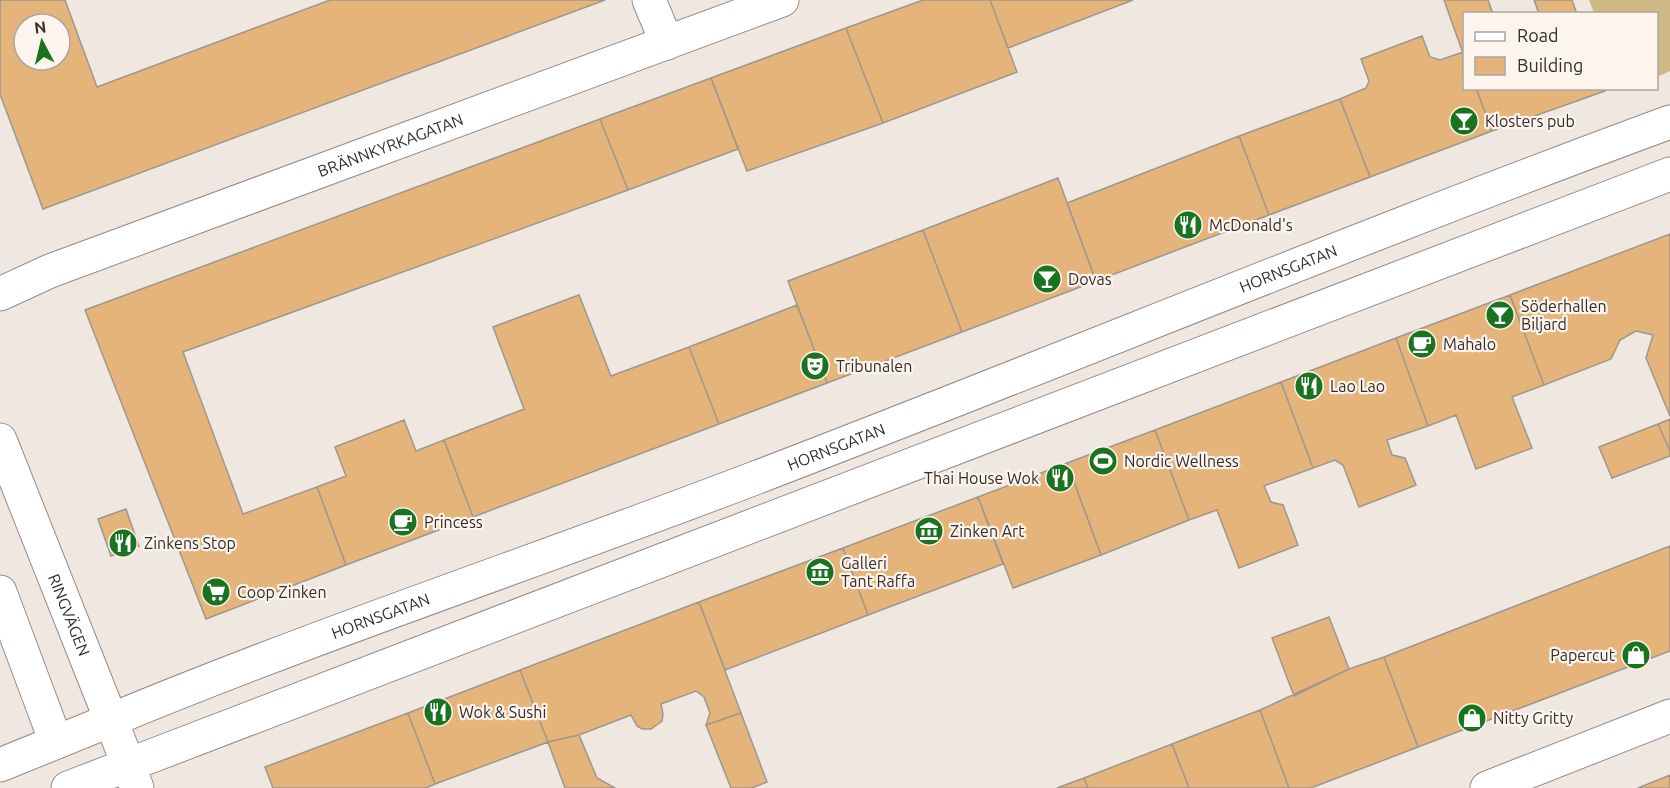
<svg xmlns="http://www.w3.org/2000/svg" width="1670" height="788" font-family="Ubuntu,sans-serif">
	<style>
		.green { fill: #ceb985 }
		.building { fill: #e5b47a; stroke: #9d978f; stroke-width: 1.5; fill-rule: evenodd }
		.lines { fill: none; stroke-linecap: round; stroke-linejoin: round }
		.minor-casing { stroke: #958c87; stroke-width: 35 }
		.major-casing { stroke: #958c87; stroke-width: 35 }
		.minor { stroke: #fff; stroke-width: 33 }
		.major { stroke: #fff; stroke-width: 33 }
		.labels { text-anchor: middle; stroke-width: 4.5; stroke-linejoin: round; paint-order: stroke }
		.poi-label { font-size: 16px; fill: #312e2c; stroke: #fef4ee; text-anchor: start }
		.street-label { font-size: 16px; fill: #312e2c; stroke: #fef4ee }
	</style>
	<rect width="100%" height="100%" fill="#f0e7e1"/>
	<path class="green" d="M1589 0H1670V71L1657 77 1656 14 1594 13Z"/>
	<path class="building" d="M0 0H65L97 87 330 0H605L43 209 0 94ZM24 24H60V60H24Z
		M923 0H990L1017 72 883 123 846 28Z
		M990 0H1133L1008 48Z
		M1444 0H1488L1493 14H1464V56Z
		M1534 0H1572L1577 14H1539Z
		M846 28 883 123 747 171 711 78Z
		M1422 36 1430 57 1440 60 1463 52 1464 88H1476L1492 131 1370 177 1340 99 1366 88 1369 81 1361 59Z
		M711 78 738 149 628 190 600 119Z
		M1476 88H1604L1605 91 1492 131Z
		M1340 99 1370 177 1269 215 1239 136Z
		M600 119 628 190 183 352 243 514 317 487 346 565 206 619 85 310Z
		M1239 136 1269 215 1096 281 1067 203Z
		M1058 178 1096 281 962 332 923 230Z
		M923 230 962 332 827 383 788 281Z
		M1670 234V416L1646 358 1653 335 1636 331 1620 340 1611 359 1544 385 1510 295Z
		M579 295 611 376 689 347 719 424 473 517 444 440 524 409 493 327Z
		M1510 295 1544 385 1512 397 1532 448 1476 469 1456 415 1428 426 1396 338Z
		M797 305 827 383 719 424 689 347Z
		M1396 338 1428 426 1387 440 1392 455 1405 458 1416 485 1359 507 1343 465 1335 460 1313 468 1281 382Z
		M1281 382 1313 468 1264 486 1271 502 1283 505 1298 545 1239 568 1217 510 1189 520 1155 430Z
		M1670 419V451L1658 424Z
		M404 420 416 451 444 440 473 517 346 565 317 487 346 476 335 447Z
		M1658 424 1670 451V456L1612 478 1599 447Z
		M1155 430 1189 520 1101 555 1067 463Z
		M1067 463 1101 555 1013 588 978 497Z
		M978 497 1003 564 868 615 843 548Z
		M126 509 139 546 111 556 98 519Z
		M1670 546V651L1418 747 1384 657Z
		M843 548 868 615 725 670 699 602Z
		M699 602 741 713 706 725 710 713 704 697 696 691 661 704 663 714 662 721 651 729H642L637 726 631 715 579 735 548 742 520 670Z
		M1329 617 1349 669 1294 696 1272 638Z
		M1384 657 1418 747 1311 788H1289L1260 710 1349 669Z
		M520 670 548 742 435 784 408 713Z
		M1260 710 1289 788H1189L1172 744Z
		M408 713 435 784 426 788H273L265 767Z
		M741 713 767 782 752 788H731L706 725Z
		M579 735 597 778 615 788H565L548 742Z
		M1172 744 1189 788H1088L1084 778Z
		M1670 775V788H1638Z
		M1084 778 1088 788H1057Z"/>
	<g class="lines">
		<g class="minor-casing">
			<g id="minor">
				<path d="M649 0 667 43"/>
				<path id="s1" d="M0 294 50 271 782 0"/>
				<path id="s2" d="M0 440 111 720C323 632 541 560 755 478 1061 361 1363 235 1670 122"/>
				<path d="M0 592 56 742"/>
				<path d="M128 765 1670 174"/>
				<path d="M1487 788 1670 716"/>
			</g>
		</g>
		<g class="major-casing">
			<path id="major" d="M0 765 111 720 137 788
				M68 788 128 765"/>
		</g>
		<use href="#minor" class="minor"/>
		<use href="#major" class="major"/>
	</g>
	<defs>
		<g id="bar-disc" transform="scale(1.5)"><circle r="9.5" fill="#1a731f" stroke="#fef4ee"/><path d="M-6-5H6L.8 .8V4.5H3.5V6h-7V4.5H-.8V.8Z" fill="#fff"/></g>
		<g id="restaurant-disc" transform="scale(1.5)"><circle r="9.5" fill="#1a731f" stroke="#fef4ee"/><path d="M-5-6h1v4h1v-4h1v4h1v-4h1v5L-1.5 .5V6h-2V.5L-5-1ZM5-6V6H3V1.5H1.5Q1.5-4 5-6Z" fill="#fff"/></g>
		<g id="cafe-disc" transform="scale(1.5)"><circle r="9.5" fill="#1a731f" stroke="#fef4ee"/><path d="M-5.5-4.5H6V0H3Q3 3.5 0 3.5H-2.5Q-5.5 3.5-5.5 0ZM3-3.2v2h1.7v-2ZM-6 4.5H4V6H-6Z" fill="#fff"/></g>
		<g id="theatre-disc" transform="scale(1.5)"><circle r="9.5" fill="#1a731f" stroke="#fef4ee"/><path d="M-5-5.5Q0-4 5-5.5V0Q5 5 0 6Q-5 5-5 0ZM-3.3-2.5H-1v1.5H-3.3ZM1-2.5H3.3v1.5H1ZM-2.8 1Q0 5.5 2.8 1Z" fill="#fff"/></g>
		<g id="stadium-disc" transform="scale(1.5)"><circle r="9.5" fill="#1a731f" stroke="#fef4ee"/><path d="M0-5a6.5 5 0 1 0 0 10a6.5 5 0 1 0 0-10ZM-3.5-1.8h7v3.6h-7Z" fill="#fff"/></g>
		<g id="museum-disc" transform="scale(1.5)"><circle r="9.5" fill="#1a731f" stroke="#fef4ee"/><path d="M0-6L6-3V-2H-6V-3ZM-5-1h2V3h-2ZM-1-1h2V3h-2ZM3-1h2V3H3ZM-6 4H6V6H-6Z" fill="#fff"/></g>
		<g id="supermarket-disc" transform="scale(1.5)"><circle r="9.5" fill="#1a731f" stroke="#fef4ee"/><path d="M-6-5.5h2.5l.6 2H6L4.5 2H-2.5L-4.4-4H-6ZM-1.5 3.2a1.3 1.3 0 1 0 .1 0ZM3 3.2a1.3 1.3 0 1 0 .1 0Z" fill="#fff"/></g>
		<g id="shop-disc" transform="scale(1.5)"><circle r="9.5" fill="#1a731f" stroke="#fef4ee"/><path d="M-5-2.5h2.3a2.7 3.5 0 0 1 5.4 0H5L5.5 6h-11ZM-1.5-2.5h3a1.5 2.3 0 0 0-3 0Z" fill="#fff"/></g>
	</defs>
	<g fill-rule="evenodd">
		<use href="#bar-disc" x="1464" y="121"/>
		<use href="#restaurant-disc" x="1188" y="225"/>
		<use href="#bar-disc" x="1047" y="279"/>
		<use href="#bar-disc" x="1500" y="315"/>
		<use href="#cafe-disc" x="1422" y="344"/>
		<use href="#theatre-disc" x="815" y="366"/>
		<use href="#restaurant-disc" x="1309" y="386"/>
		<use href="#stadium-disc" x="1103" y="461"/>
		<use href="#restaurant-disc" x="1060" y="478"/>
		<use href="#cafe-disc" x="403" y="522"/>
		<use href="#museum-disc" x="929" y="531"/>
		<use href="#restaurant-disc" x="123" y="543"/>
		<use href="#museum-disc" x="820" y="572"/>
		<use href="#supermarket-disc" x="216" y="592"/>
		<use href="#shop-disc" x="1636" y="655"/>
		<use href="#restaurant-disc" x="438" y="712"/>
		<use href="#shop-disc" x="1472" y="718"/>
	</g>
	<g class="labels">
		<g class="poi-label">
			<text x="1485" y="127">Klosters pub</text>
			<text x="1209" y="231">McDonald's</text>
			<text x="1068" y="285">Dovas</text>
			<text x="1521" y="312">Söderhallen<tspan x="1521" dy="18">Biljard</tspan></text>
			<text x="1443" y="350">Mahalo</text>
			<text x="836" y="372">Tribunalen</text>
			<text x="1330" y="392">Lao Lao</text>
			<text x="1124" y="467">Nordic Wellness</text>
			<text x="1039" y="484" text-anchor="end">Thai House Wok</text>
			<text x="424" y="528">Princess</text>
			<text x="950" y="537">Zinken Art</text>
			<text x="144" y="549">Zinkens Stop</text>
			<text x="841" y="569">Galleri<tspan x="841" dy="18">Tant Raffa</tspan></text>
			<text x="237" y="598">Coop Zinken</text>
			<text x="1615" y="661" text-anchor="end">Papercut</text>
			<text x="459" y="718">Wok &amp; Sushi</text>
			<text x="1493" y="724">Nitty Gritty</text>
		</g>
		<g class="street-label">
			<text dy="6" stroke="none"><textPath href="#s1" startOffset="418">BRÄNNKYRKAGATAN</textPath></text>
			<text dy="6" stroke="none"><textPath href="#s2" startOffset="1562">HORNSGATAN</textPath></text>
			<text dy="6" stroke="none"><textPath href="#s2" startOffset="1076">HORNSGATAN</textPath></text>
			<text dy="6" stroke="none"><textPath href="#s2" startOffset="188">RINGVÄGEN</textPath></text>
			<text dy="6" stroke="none"><textPath href="#s2" startOffset="590">HORNSGATAN</textPath></text>
		</g>
	</g>
	<rect x="1463" y="12" width="195" height="78" fill="#fef4ee" stroke="#aca5a0" stroke-width="1.5"/>
	<rect x="1475" y="32" width="30" height="9" fill="#ffffff" stroke="#aca5a0" stroke-width="1.5"/>
	<text x="1517" y="42" font-size="18" fill="#312e2c">Road</text>
	<rect x="1475" y="57" width="30" height="18" fill="#e5b47a" stroke="#aca5a0" stroke-width="1.5"/>
	<text x="1517" y="72" font-size="18" fill="#312e2c">Building</text>
	<g transform="translate(42 42) rotate(353)"><circle r="28" fill="#fef4ee" stroke="#aca5a0" stroke-width="1.5"/>
	<path d="M0-4.5L10 22L0 15L-10 22Z" fill="#1a731f"/>
	<text y="-9" font-size="16" font-weight="bold" text-anchor="middle" fill="#312e2c">N</text>
	</g>
</svg>
